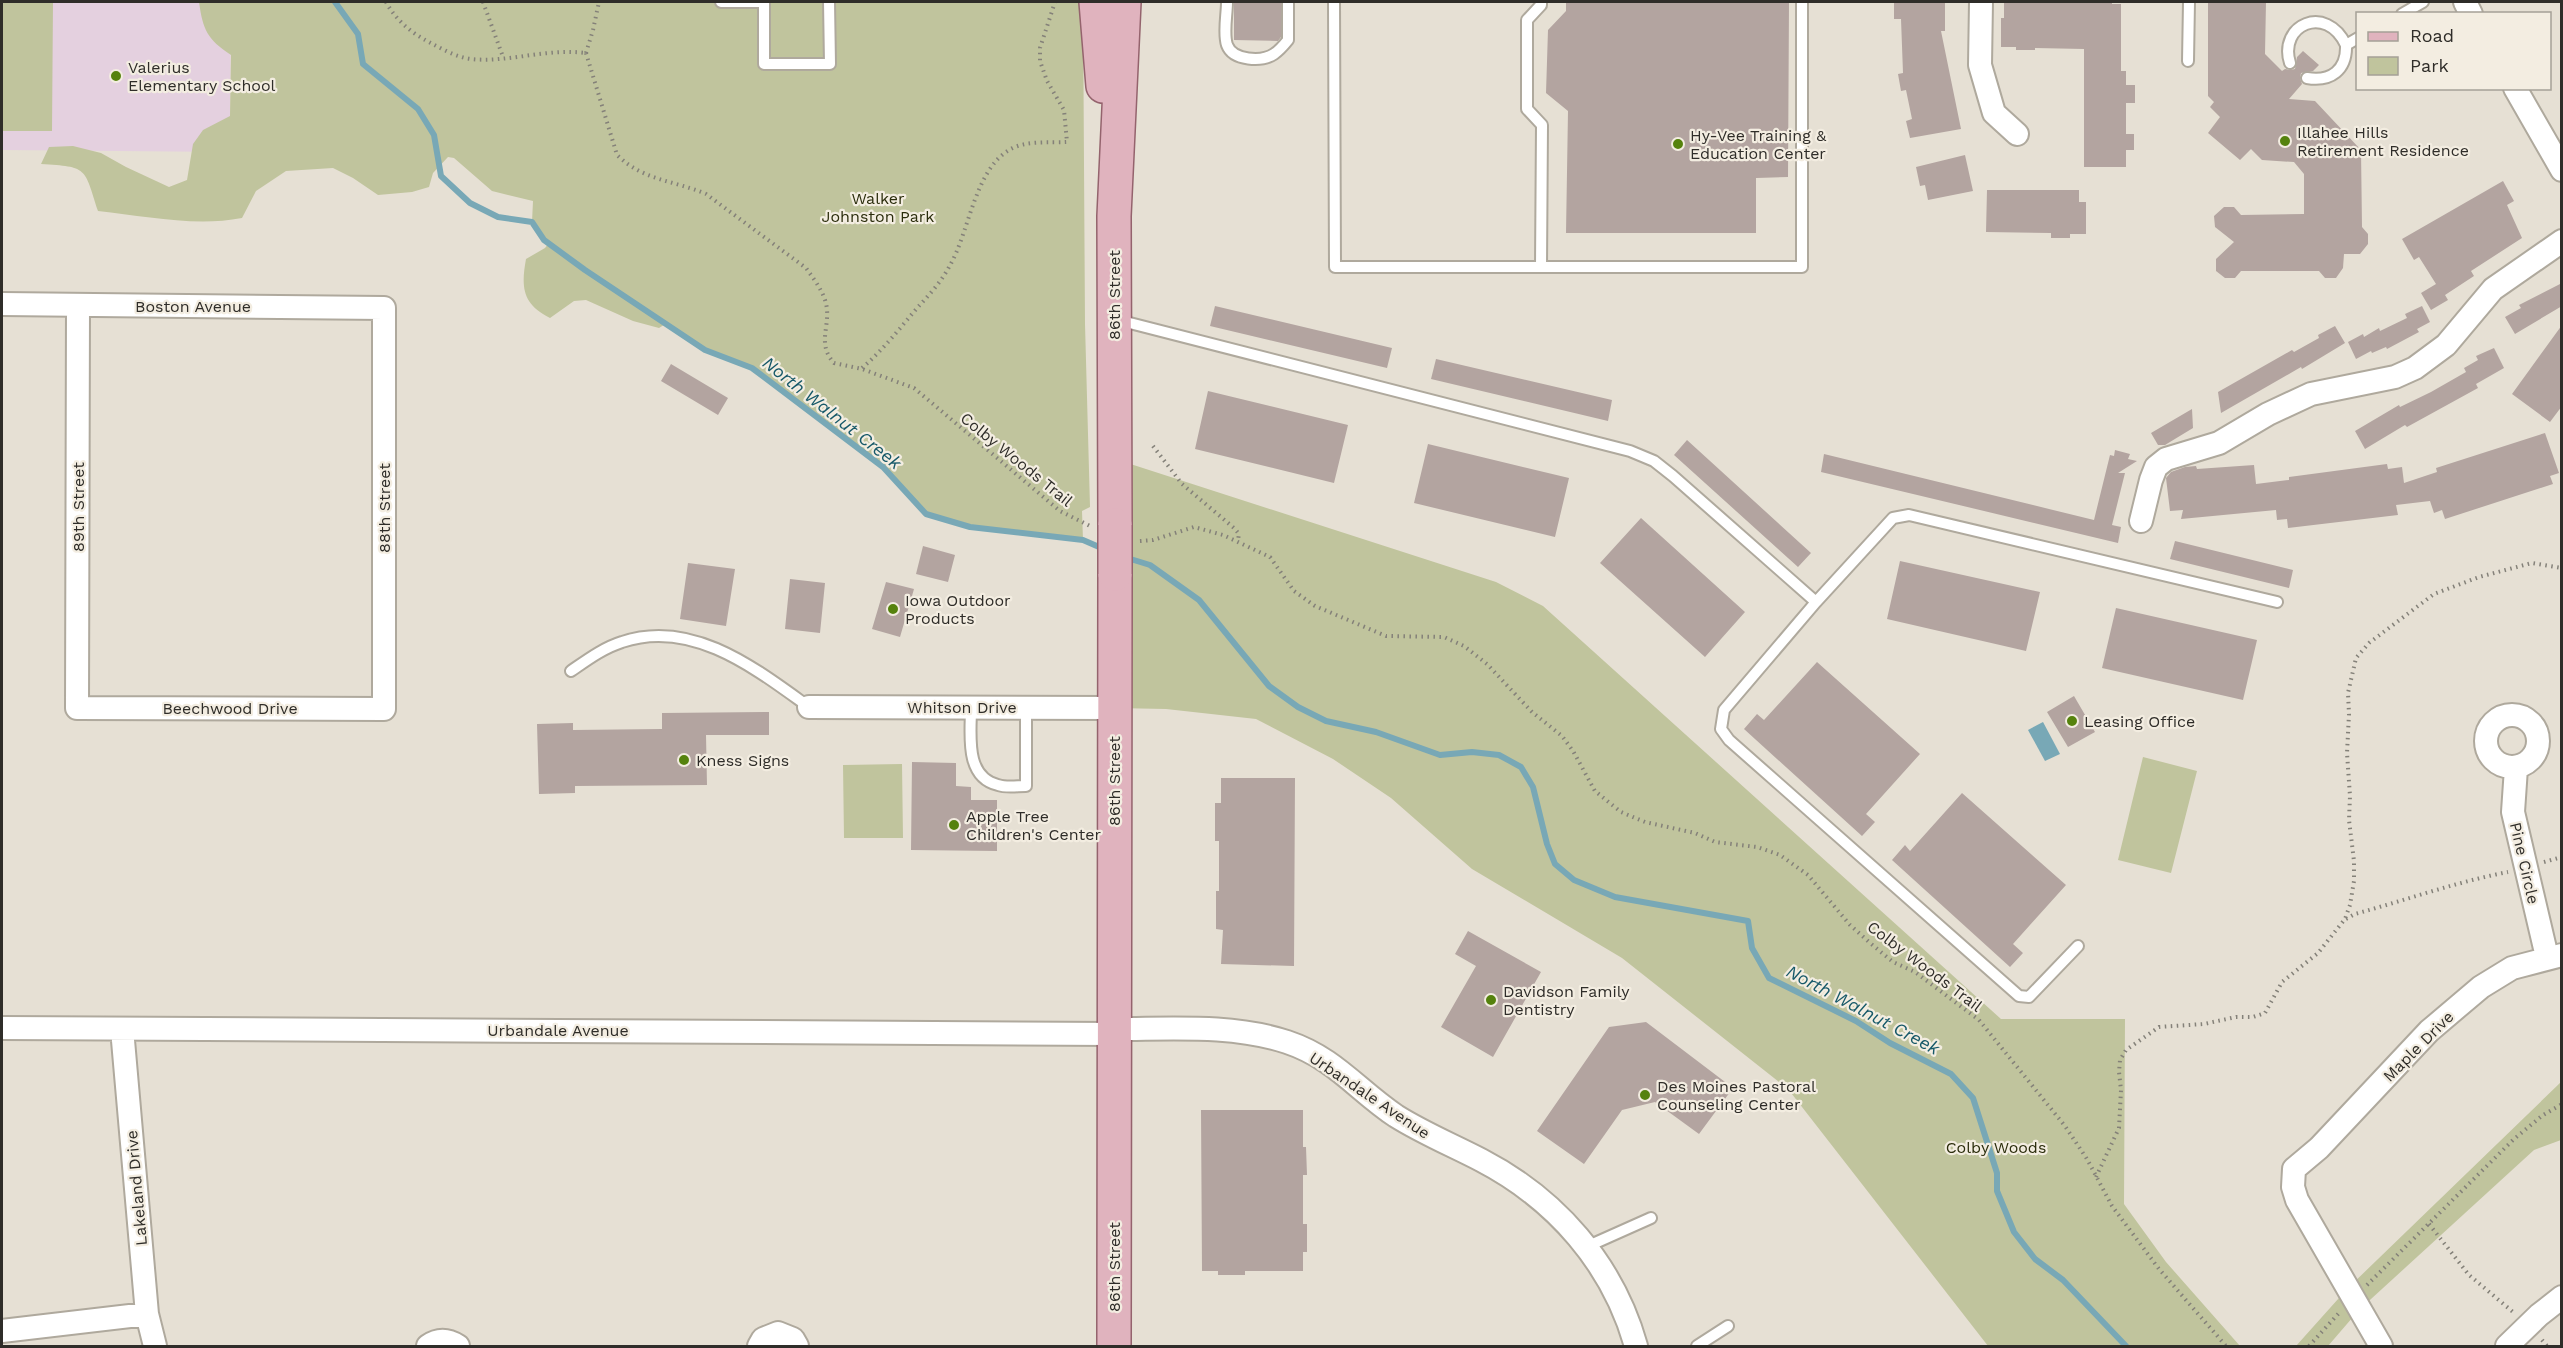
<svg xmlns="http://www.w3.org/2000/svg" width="2563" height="1348" font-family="'Work Sans',sans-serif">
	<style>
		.education { fill: #e4d0df }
		.green { fill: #c0c49d }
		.water { fill: #78a8b6 }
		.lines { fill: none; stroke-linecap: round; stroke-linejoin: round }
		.stream { stroke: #78a8b6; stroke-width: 6 }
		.building { fill: #b3a4a0 }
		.lane-casing { stroke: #afa99d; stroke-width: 14 }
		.street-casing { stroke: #afa99d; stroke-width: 26 }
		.primary-casing { stroke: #94636d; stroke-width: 36 }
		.path { stroke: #848179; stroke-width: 4; stroke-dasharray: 1.5 4.5; stroke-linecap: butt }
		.lane { stroke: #fff; stroke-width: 10 }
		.street { stroke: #fff; stroke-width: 22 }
		.primary { stroke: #e0b3be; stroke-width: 33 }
		.primary-bridge-casing { stroke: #94636d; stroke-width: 36; stroke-linecap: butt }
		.primary-bridge { stroke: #e0b3be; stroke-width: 33 }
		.poi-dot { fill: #55820d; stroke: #f3ede1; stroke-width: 2 }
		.labels { text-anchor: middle; stroke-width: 4.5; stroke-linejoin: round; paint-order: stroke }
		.poi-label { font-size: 16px; fill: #2f2d29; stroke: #f3ede1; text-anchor: start }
		.park-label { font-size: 16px; fill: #2b2d0c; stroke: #f3ede1 }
		.street-label { font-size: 16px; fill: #2f2d29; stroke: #f3ede1 }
		.water-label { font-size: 18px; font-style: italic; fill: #175969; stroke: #f3ede1 }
	</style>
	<rect width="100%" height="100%" fill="#e6e0d4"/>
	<path class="education" d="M2 2H231L230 152 2 150Z"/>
	<path class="green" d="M2 2H53L52 131H2Z
		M199 2H1083L1085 324 1090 507 1082 511 1083 540 970 527 926 514 883 467 752 368 705 350 667 323 659 328 633 321 586 300 574 301 550 318C522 304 521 287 526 259L545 248 549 243 532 222 533 201 492 191 454 158 448 157 433 173 429 187 412 192 378 195 353 178 333 168 286 171 256 191 242 218C195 227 145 216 98 211 84 167 88 167 41 164L49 147 73 146 101 153 126 167 169 187 187 180 193 144 203 130 230 116 231 55C207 39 203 30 199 2Z
		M1115 459 1496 582 1543 606 2001 1019H2125L2124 1204 2166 1262 2240 1346H1988L1788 1089 1622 958 1472 869 1391 798 1333 759 1256 719 1166 709 1114 708Z
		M2143 757 2197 771 2171 873 2118 860Z
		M902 764 903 838H844L843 765Z
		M2561 1082V1140L2534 1150 2359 1310 2328 1346H2296L2347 1289Z"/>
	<path class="water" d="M2043 722 2060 754 2045 761 2028 730Z"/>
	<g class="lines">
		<path class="stream" d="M335 2 358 34 363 64 418 109 434 135 441 176 470 203 498 217 532 222 544 240 585 270 705 350 752 368 883 467 926 514 970 527 1083 540 1106 550
			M1124 557 1150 565 1199 600 1269 686 1298 707 1326 721 1376 732 1440 755 1472 752 1499 755 1521 767 1533 787 1547 844 1555 864 1574 880 1615 897 1748 921 1752 948 1769 978 1856 1021 1890 1043 1951 1074 1973 1098 1997 1173V1191L2014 1232 2035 1259 2063 1280 2126 1346"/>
	</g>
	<path class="building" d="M1234 2H1281V37L1278 41 1234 40Z
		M1566 2H1789L1788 177 1756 178V233H1566L1568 111 1546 93 1548 30 1566 11Z
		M1894 2H1945V31H1941L1961 129 1910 138 1906 121 1912 119 1906 90 1901 91 1898 74 1903 73 1901 19H1894Z
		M2004 2H2112V4H2121V71H2126V85H2135V103H2126V134H2134V150H2126V167H2084V49L2035 48V50H2016V47H2001V18H2004Z
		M2208 2H2266L2265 54 2282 71 2285 69 2290 70 2295 69 2297 57 2303 51 2319 65 2313 71 2301 73 2300 78 2302 84 2289 99 2315 101 2361 150 2362 227 2368 234V244L2360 254H2344L2343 268 2336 278H2325L2319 271H2241L2235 278H2225L2216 271V259L2234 242 2215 227 2214 216 2224 207H2234L2241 215 2304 214V174L2294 162 2262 160 2251 149 2240 160 2208 133 2220 117 2210 107 2214 102 2208 96Z
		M1965 155 1973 191 1928 200 1925 185 1920 186 1916 167Z
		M2503 181 2514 201 2507 205 2522 238 2471 271 2474 276 2445 295 2448 300 2431 310 2421 293 2436 284 2419 257 2414 260 2402 239Z
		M1987 190H2079V202H2086V234H2070V238H2051V233L1986 232Z
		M2562 283V306L2515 334 2505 317 2521 308 2519 305Z
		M1215 306 1392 348 1387 368 1210 326Z
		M2422 306 2430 322 2417 329 2419 332 2387 349 2386 347 2372 353 2371 351 2356 359 2348 342 2363 334 2364 337 2379 328 2380 331 2407 318 2405 314Z
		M2562 325V406L2550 422 2512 394Z
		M2335 326 2345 343 2302 369 2301 367 2221 413 2218 392 2292 350 2294 352 2319 338 2318 335Z
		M2494 348 2504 368 2476 384 2478 388 2407 427 2405 425 2365 449 2355 431 2399 405 2400 407 2431 392 2466 372 2464 368 2478 360 2476 356Z
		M1436 359 1612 400 1608 421 1431 379Z
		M671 364 728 398 718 415 661 381Z
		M1208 391 1348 425 1334 483 1195 449Z
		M2192 409 2193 428 2165 445H2158L2151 433Z
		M2545 433 2559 473 2550 476 2553 484 2445 519 2442 510 2434 513 2430 501 2396 505 2398 515 2288 528 2287 519 2277 520 2276 510 2181 519 2183 510 2170 511 2166 478 2171 472 2185 467 2196 466 2197 469 2254 465 2256 484 2289 480V477L2387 464 2388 469 2402 467 2404 483 2437 472 2436 468Z
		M1687 440 1811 553 1798 567 1674 455Z
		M1428 444 1569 478 1555 537 1414 503Z
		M2115 450 2130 454 2128 459 2137 461 2118 473H2125L2112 525 2121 527 2118 543 1821 472 1824 454 2094 520 2110 455 2114 456Z
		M1641 518 1745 612 1705 657 1600 563Z
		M2175 541 2293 570 2289 588 2170 559Z
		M923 546 955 555 948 582 916 574Z
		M1900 561 2040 592 2026 651 1887 619Z
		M688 563 735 569 726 626 680 619Z
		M790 579 825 583 820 633 785 629Z
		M886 582 914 589 900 637 872 629Z
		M2116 608 2257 640 2243 700 2102 668Z
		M1817 662 1920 754 1866 814 1875 822 1862 836 1744 729 1757 714 1764 720Z
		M2074 696 2095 732 2068 747 2047 712Z
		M769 712V735H706L707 785 575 786V793L539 794 537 724 573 723V730L662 729V713Z
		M912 762 956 763V786L971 787V800H997V851L911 850Z
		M1221 778H1295L1294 966 1221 964 1223 930 1216 929V891H1219V841H1215V803H1221Z
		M1962 793 2066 885 2013 944 2023 953 2010 967 1892 860 1905 845 1910 851Z
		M1468 931 1541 972 1493 1057 1441 1027 1476 966 1455 954Z
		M1646 1022 1733 1088 1699 1134 1655 1102 1622 1110 1584 1164 1537 1131 1609 1027Z
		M1201 1110H1303V1147H1306L1307 1175H1303V1224H1307V1252H1303V1271H1245V1275H1218V1271H1202Z"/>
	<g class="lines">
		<g class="lane-casing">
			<path id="lane" d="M721 2H764
				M764 2V64H830L829 2
				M1227 2C1227 15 1223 33 1227 45 1233 61 1262 62 1274 54 1280 50 1284 45 1288 40V2
				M1334 2 1335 267H1802V2
				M2402 14 2423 2
				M2188 61 2189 2
				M2290 63C2278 25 2326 3 2346 45
				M2307 78C2331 82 2347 70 2346 45L2358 38
				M1541 267 1542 125 1527 109V20L1541 5V2
				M1118 320 1630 451 1654 461 1673 476 1816 602
				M571 671C587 660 603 648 622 642 692 618 756 669 809 707
				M971 708C971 733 964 777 998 785 1006 788 1017 786 1026 786V708
				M2078 946 2029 997 2019 996 1729 740 1721 729 1724 710 1816 602 1893 518 1909 515 2277 602
				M1586 1247 1651 1218
				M1697 1346 1728 1326"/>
		</g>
		<g class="street-casing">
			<path id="street" d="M1981 2 1980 65 1994 113 2017 134
				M2465 2 2471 14
				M2515 88 2562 170
				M2 304 384 308V709L77 708 78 306
				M2141 521 2151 480 2156 467 2166 459 2219 443 2268 414 2311 394 2395 377 2415 368 2446 345 2493 289 2562 241
				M809 707 1114 708
				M2486 741a26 26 0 1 1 52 0a26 26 0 1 1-52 0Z
				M2516 768 2513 812 2547 957
				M2 1028 1114 1034
				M122 1029 147 1314 155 1346
				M1115 1029C1172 1029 1232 1024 1287 1042 1335 1058 1357 1090 1396 1116 1423 1133 1452 1145 1481 1160 1556 1199 1613 1264 1636 1346
				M2 1331 147 1314
				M428 1346C438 1339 447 1339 458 1346
				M759 1346 763 1339 778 1333 793 1339 797 1346
				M2381 1346 2297 1200 2293 1187 2294 1169 2319 1148 2429 1031 2481 987 2512 968 2562 955
				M2507 1346 2539 1315 2562 1297"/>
		</g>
		<g class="primary-casing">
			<path id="primary" d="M1096 2 1103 86
				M1115 525 1114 216 1124 2
				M1114 1346 1115 574"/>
		</g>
		<path class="path" d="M386 2C395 19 411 33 429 42 442 49 456 57 471 59 507 63 546 48 586 53
			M483 2 503 57
			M586 53 617 155C644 181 673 180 706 194L806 268C813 278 821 288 825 300 833 324 815 342 834 363L862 369 914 388 1060 511 1090 526
			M586 53 593 30 599 2
			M862 368C883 350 900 328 918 307 929 295 941 282 949 267 969 234 974 171 1009 150 1025 140 1050 143 1067 142L1064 110 1047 81 1040 61V48L1055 2
			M1153 446 1182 484 1234 528 1239 534 1238 540
			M1140 541 1153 540 1194 527 1223 535 1270 557 1294 591 1315 606 1386 636 1444 637 1464 646 1487 664 1532 712 1562 736 1573 751 1595 791 1621 812 1645 822 1695 833 1715 842 1757 847 1780 855 1808 875 1850 925 1870 943 1893 962 1915 972 1979 1020 2065 1126 2087 1159 2112 1206 2159 1269 2226 1346
			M2544 862 2562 857
			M2346 919 2355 914C2406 900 2456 882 2508 872
			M2096 1177 2119 1128 2121 1090 2119 1072 2120 1060 2126 1050 2159 1027 2204 1024 2236 1017H2253L2265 1013 2282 982 2318 953 2345 919 2350 905 2354 881V861L2349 820 2350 796 2347 753 2349 714 2348 693 2356 658 2369 643 2434 594 2479 577 2532 563 2562 568
			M2429 1224 2469 1275 2513 1312
			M2367 1285 2514 1139 2543 1115 2562 1104
			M2542 1340 2547 1346
			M2309 1346 2339 1313"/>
		<use href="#lane" class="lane"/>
		<use href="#street" class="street"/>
		<use href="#primary" class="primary"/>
		<g class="primary-bridge-casing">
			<path id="primary-bridge" d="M1115 525V574"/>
		</g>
		<use href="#primary-bridge" class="primary-bridge"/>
	</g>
	<g class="poi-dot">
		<circle cx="116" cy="76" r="6"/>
		<circle cx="2285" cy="141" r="6"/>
		<circle cx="1678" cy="144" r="6"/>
		<circle cx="893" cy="609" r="6"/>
		<circle cx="2072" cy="721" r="6"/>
		<circle cx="684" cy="760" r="6"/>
		<circle cx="954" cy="825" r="6"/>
		<circle cx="1491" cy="1000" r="6"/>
		<circle cx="1645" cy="1095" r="6"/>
	</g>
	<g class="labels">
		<g class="poi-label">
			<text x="128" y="73">Valerius<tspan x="128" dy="18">Elementary School</tspan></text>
			<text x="2297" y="138">Illahee Hills<tspan x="2297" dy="18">Retirement Residence</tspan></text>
			<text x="1690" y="141">Hy-Vee Training &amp;<tspan x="1690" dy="18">Education Center</tspan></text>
			<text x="905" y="606">Iowa Outdoor<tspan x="905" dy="18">Products</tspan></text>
			<text x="2084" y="727">Leasing Office</text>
			<text x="696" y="766">Kness Signs</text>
			<text x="966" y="822">Apple Tree<tspan x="966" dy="18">Children's Center</tspan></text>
			<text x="1503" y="997">Davidson Family<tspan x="1503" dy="18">Dentistry</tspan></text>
			<text x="1657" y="1092">Des Moines Pastoral<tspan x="1657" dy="18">Counseling Center</tspan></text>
		</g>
		<g class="park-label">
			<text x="878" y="204">Walker<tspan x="878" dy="18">Johnston Park</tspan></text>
			<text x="1996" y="1153">Colby Woods</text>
		</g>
		<g class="street-label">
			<text transform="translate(1114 295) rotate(-90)" y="6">86th Street</text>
			<text x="193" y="312">Boston Avenue</text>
			<text transform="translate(1017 459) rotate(39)" y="6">Colby Woods Trail</text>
			<text transform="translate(78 507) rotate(-90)" y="6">89th Street</text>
			<text transform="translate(384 508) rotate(-90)" y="6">88th Street</text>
			<text x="962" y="713">Whitson Drive</text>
			<text x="230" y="714">Beechwood Drive</text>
			<text transform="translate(1114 781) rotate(-90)" y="6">86th Street</text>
			<text transform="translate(2525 863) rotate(77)" y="6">Pine Circle</text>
			<text transform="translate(1925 966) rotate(37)" y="6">Colby Woods Trail</text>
			<text x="558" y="1036">Urbandale Avenue</text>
			<text transform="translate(2418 1046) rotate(-45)" y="6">Maple Drive</text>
			<text transform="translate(1370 1095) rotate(34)" y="6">Urbandale Avenue</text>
			<text transform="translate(136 1188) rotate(-95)" y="6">Lakeland Drive</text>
			<text transform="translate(1114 1267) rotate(-90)" y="6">86th Street</text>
		</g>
		<g class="water-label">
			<text transform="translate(832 413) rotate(38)" y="6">North Walnut Creek</text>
			<text transform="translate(1863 1010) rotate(28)" y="6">North Walnut Creek</text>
		</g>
	</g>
	<rect width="2563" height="1348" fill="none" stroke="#2f2d29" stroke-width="6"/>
	<rect x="2356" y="12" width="195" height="78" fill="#f3ede1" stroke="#a5a097" stroke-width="1.5"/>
	<rect x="2368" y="32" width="30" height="9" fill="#e0b3be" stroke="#a5a097" stroke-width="1.5"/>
	<text x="2410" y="42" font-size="18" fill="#2f2d29">Road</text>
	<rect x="2368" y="57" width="30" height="18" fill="#c0c49d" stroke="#a5a097" stroke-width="1.5"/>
	<text x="2410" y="72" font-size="18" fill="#2f2d29">Park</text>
</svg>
